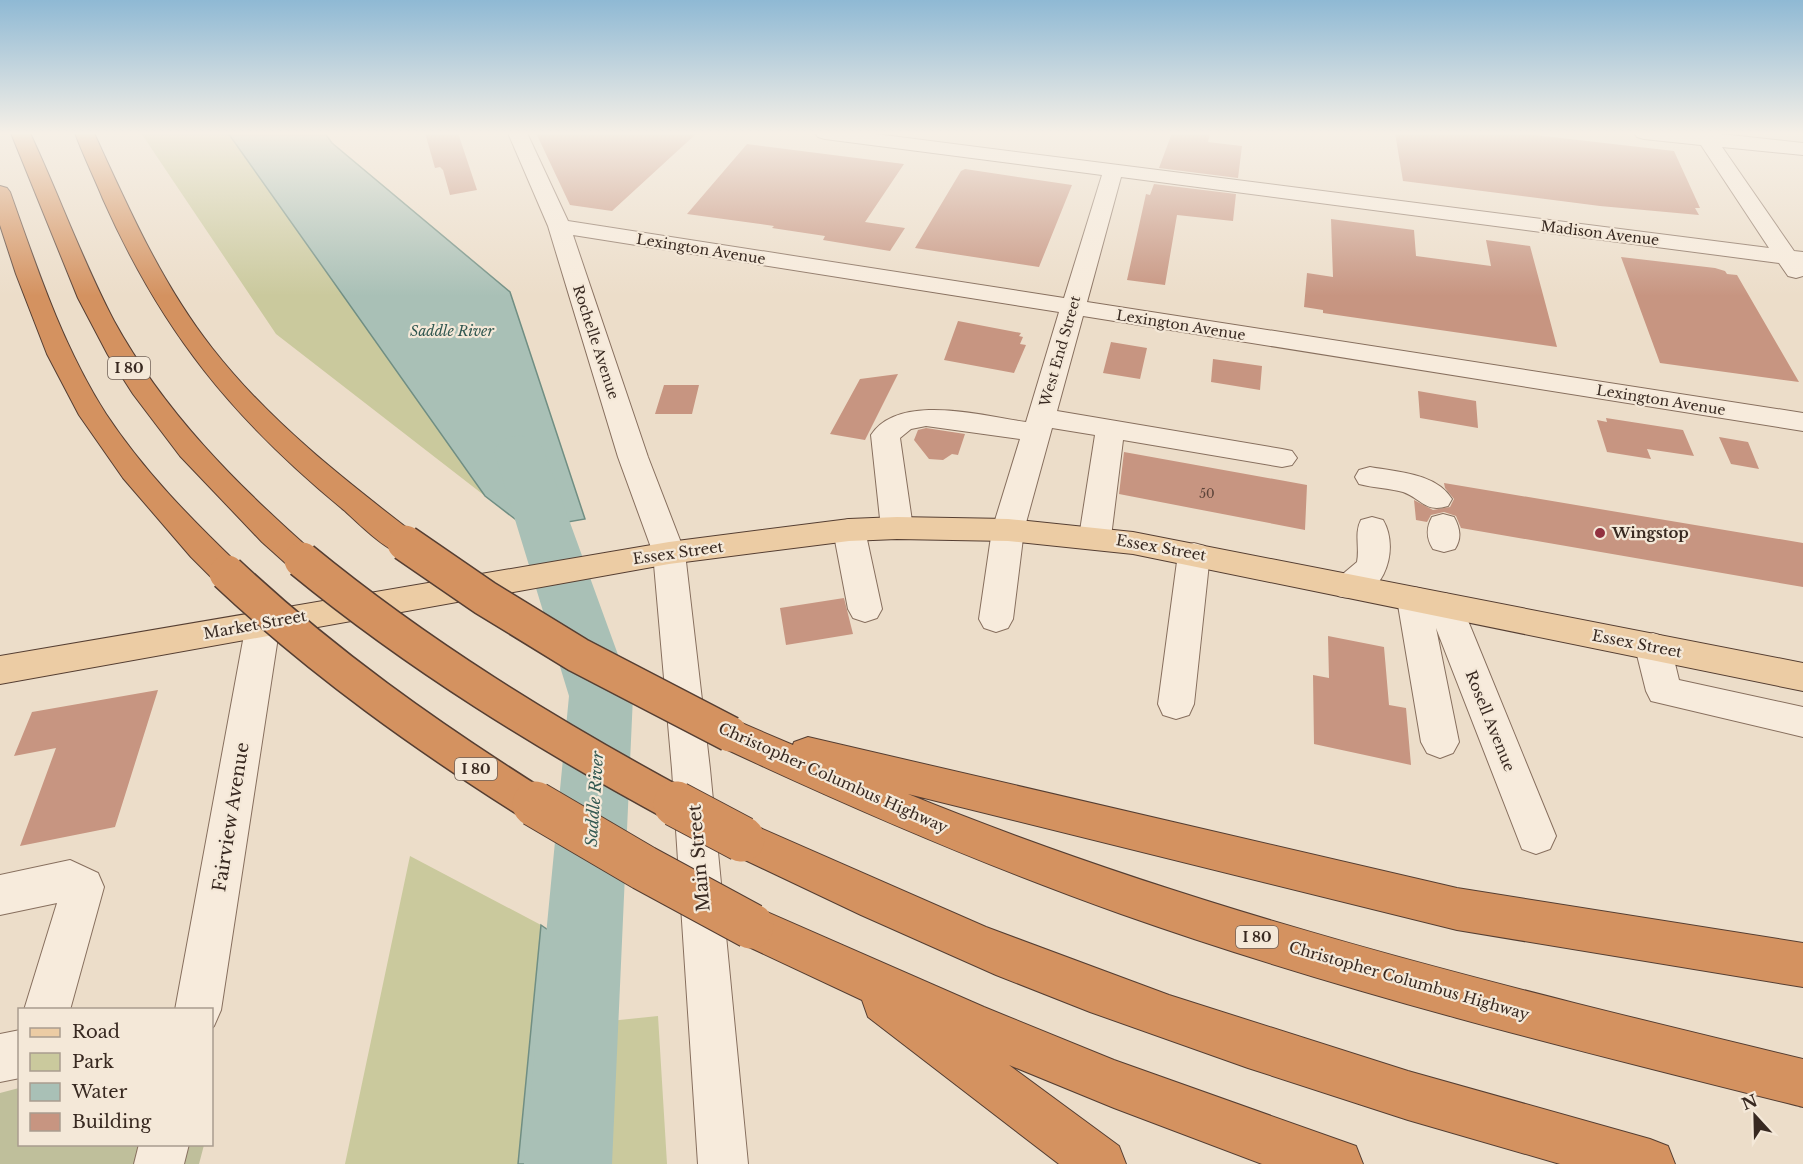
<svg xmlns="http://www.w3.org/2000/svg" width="1803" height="1164" font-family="'Libre Baskerville',serif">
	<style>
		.green { fill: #cac99d }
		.cemetery { fill: #bfbf9b }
		.water { fill: #a9c0b6; stroke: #708e83; stroke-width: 1.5 }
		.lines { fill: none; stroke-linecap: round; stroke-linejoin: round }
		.river { fill: #a9c0b6; fill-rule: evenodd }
		.building { fill: #c79581 }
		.minor-casing { stroke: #876f5e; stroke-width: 2 }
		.major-casing { stroke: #553e32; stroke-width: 2 }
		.highway-casing { stroke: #553e32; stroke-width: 2 }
		.minor { fill: #f7ebdc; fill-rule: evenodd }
		.major { fill: #eccca4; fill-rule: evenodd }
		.highway { fill: #d49260; fill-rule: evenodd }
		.highway-bridge-far1-casing { stroke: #553e32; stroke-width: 38; stroke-linecap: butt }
		.highway-bridge-casing { stroke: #553e32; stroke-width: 47; stroke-linecap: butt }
		.highway-bridge-far1 { stroke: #d49260; stroke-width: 35 }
		.highway-bridge { stroke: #d49260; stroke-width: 45 }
		.poi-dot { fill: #923240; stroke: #f4e8d8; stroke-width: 2 }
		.labels { text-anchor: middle; stroke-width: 4.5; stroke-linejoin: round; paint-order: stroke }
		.number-label { font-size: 12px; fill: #5c4439 }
		.far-street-label { font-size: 14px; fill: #382921; stroke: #f4e8d8 }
		.far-water-label { font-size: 14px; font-style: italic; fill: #315750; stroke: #f4e8d8 }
		.shield { fill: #f4e8d8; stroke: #706258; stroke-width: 1.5 }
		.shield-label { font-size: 14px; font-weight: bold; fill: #382921 }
		.poi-label { font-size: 15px; font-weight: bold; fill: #382921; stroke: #f4e8d8; text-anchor: start }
		.street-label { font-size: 15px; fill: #382921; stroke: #f4e8d8 }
		.water-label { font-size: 16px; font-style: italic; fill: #315750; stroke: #f4e8d8 }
		.near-street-label { font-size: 18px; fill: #382921; stroke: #f4e8d8 }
	</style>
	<rect width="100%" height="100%" fill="#ecddc9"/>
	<path class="green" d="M141 133H228L485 496 276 334Z
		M410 856 541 925 518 1164H345Z
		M658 1016 667 1164H603L600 1022Z"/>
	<path class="cemetery" d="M19 1088 20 1144 204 1145 199 1164H0V1093Z"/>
	<path class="water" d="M228 133H325L332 143 510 292 585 519 528 529 485 496Z
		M541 925 599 966 603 1164H518Z"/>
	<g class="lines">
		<path class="river" d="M519 435 537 440 544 451 633 696 612 1164H524L569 696 494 451 501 440Z"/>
	</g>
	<path class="building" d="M425 133H458L477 190 450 195 443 170 440 167 435 168Z
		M536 133H697L612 211 570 205Z
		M1172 133H1210L1208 142 1242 146 1238 178 1159 168Z
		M1395 133H1517L1674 151 1700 208H1695L1699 215 1600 206 1403 181Z
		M747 144 904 164 865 222 905 228 890 251 823 240 825 236 772 228 774 226 687 214Z
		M965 169 1072 185 1039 267 915 248 961 171Z
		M1154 184 1236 194 1233 221 1177 215 1165 285 1127 280 1146 194 1150 195Z
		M1331 219 1414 230 1416 256 1491 266 1486 240 1530 246 1557 347 1323 313V310L1304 307 1307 273 1333 277Z
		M1621 257 1715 268 1725 271 1727 274 1737 275 1799 382 1660 363Z
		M958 321 1021 333 1019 336 1023 337 1020 344 1026 345 1014 373 944 360Z
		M1111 342 1147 348 1140 379 1103 373Z
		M1213 359 1262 366 1260 390 1211 382Z
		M898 374 865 440 830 434 860 379Z
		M664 385H699L692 414H655Z
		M1418 391 1476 401 1478 428 1420 418Z
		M1606 418 1683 430 1694 456 1647 449 1651 459 1607 452 1597 420 1607 422Z
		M926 428 965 434 958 455 952 454 943 460 929 459 914 440 918 430Z
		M1719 437 1748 442 1759 469 1731 464Z
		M1124 452 1307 485 1305 530 1119 494Z
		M1444 483 1803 543V587L1461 528 1456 516 1444 512 1431 515 1427 522 1416 520 1414 500 1433 510 1450 507 1454 499 1445 488Z
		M844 598 853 634 786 645 780 608Z
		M1328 636 1384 647 1389 705 1406 708 1411 765 1314 744 1313 675 1329 678Z
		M158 690 115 827 20 846 56 748 14 756 32 712Z"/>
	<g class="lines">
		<g class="minor-casing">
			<path id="minor" d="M508 133H527L568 221 1064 298 1102 175 825 139 818 137 815 133H868L1769 248 1701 145 1644 139 1637 137 1634 133H1712L1803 143V155L1722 147 1794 251 1803 252V276L1796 278 1788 276 1779 263 1121 177 1087 302 1803 413V431L1083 316 1057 411 1282 449 1292 451 1297 458 1292 465 1282 467 1123 440 1111 537 1106 545 1095 548 1084 545 1079 537 1095 435 1052 428 1024 530 1013 619 1008 628 996 632 984 628 979 619 992 530 1020 439 926 426 911 429 900 438 913 528 908 536 897 539 886 536 881 528 871 435C899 392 983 416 1026 422L1059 312 573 235 648 457 685 553 710 769 748 1164H698L672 769 653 553 618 457 548 226Z
				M1370 467C1397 472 1436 473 1452 499L1448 506C1425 513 1422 499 1403 492 1389 488 1374 488 1359 484L1355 477 1359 470Z
				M1443 514 1454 517C1460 528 1462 538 1455 549L1444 552 1433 549C1426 538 1426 528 1432 517Z
				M1372 517 1383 520C1402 552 1380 608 1338 596L1333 587 1338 578 1357 562C1360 548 1354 533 1361 520Z
				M849 519 860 522 865 530 882 609 877 618 865 622 853 618 848 609 833 530 838 522Z
				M1194 543 1205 546 1210 554 1194 704 1189 715 1176 719 1163 715 1158 704 1178 554 1183 546Z
				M1414 587 1426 590 1431 601 1433 597 1445 593 1457 597 1462 606 1556 836 1550 849 1536 854 1522 849 1436 628 1459 742 1453 753 1440 758 1427 753 1421 742 1397 599 1402 590Z
				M263 611 275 615 280 624 221 1010 214 1026 212 1028V1010H175L246 624 251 615Z
				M1653 633 1665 637 1671 647 1679 680 1803 707V737L1651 701 1646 691 1635 647 1641 637Z
				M70 860 98 873 104 887 70 1010H24L57 903 0 915V875Z
				M20 1030V1078L0 1082V1034Z
				M139 1144H189L184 1164H134Z"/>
		</g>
		<g class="major-casing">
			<path id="major" d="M897 517 1008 519 1133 532 1803 663V691L1133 554 1008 541 897 539 849 541 669 564 0 684V656L669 542 849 519Z"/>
		</g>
		<g class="highway-casing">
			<path id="highway" d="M11 133H30C59 195 82 260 114 321 164 412 236 484 313 552L318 560 313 568 302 572 291 568 262 542 180 456 133 394 108 355 78 298Z
				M75 133H94C128 207 161 283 212 348 269 421 343 479 416 535L421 543 416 551C412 552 407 554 403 554 387 552 358 523 345 511 233 419 162 332 103 199 94 177 83 155 75 133Z
				M0 186 7 188 10 192C37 268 62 345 106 414 143 470 190 518 239 565L243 573 239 581 227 585 215 581 191 557 123 478 79 415 47 354 16 274 0 225Z
				M730 718 793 745 794 742 808 737 1457 888 1803 943V987L1457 930 908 794C1197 912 1500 986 1803 1059V1107C1574 1050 1344 993 1121 914 983 865 849 807 717 745L711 734 717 723Z
				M742 820 986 927 1169 995 1408 1071 1650 1139 1668 1146 1675 1164H1560L1408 1120 1248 1068 1090 1012 996 975 861 915 728 852 722 839 728 826Z
				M751 905 984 1007 1114 1060 1356 1146 1363 1164H1262L1114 1108 1009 1065 1119 1146 1126 1164H1059L868 1017 862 1000 736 941 729 926 736 911Z"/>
		</g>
		<use href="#minor" class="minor"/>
		<use href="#major" class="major"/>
		<use href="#highway" class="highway"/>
		<g class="highway-bridge-far1-casing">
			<path id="highway-bridge-far1" d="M405 543 485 598 578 655 730 734
				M302 560C419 656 546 734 679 806
				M227 573C323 663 426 736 537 806"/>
		</g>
		<g class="highway-bridge-casing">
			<path id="highway-bridge" d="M535 804 644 868 751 926
				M676 804 742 839"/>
		</g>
		<use href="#highway-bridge-far1" class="highway-bridge-far1"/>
		<use href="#highway-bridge" class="highway-bridge"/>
	</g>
	<linearGradient id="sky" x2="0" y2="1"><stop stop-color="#8fb9d4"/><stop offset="0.45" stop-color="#f6f0e7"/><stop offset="1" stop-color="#f6f0e7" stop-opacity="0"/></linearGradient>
	<rect width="1803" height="296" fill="url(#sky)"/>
	<circle class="poi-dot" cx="1600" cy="533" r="6"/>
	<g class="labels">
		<g class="number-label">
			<text x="1207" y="498">50</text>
		</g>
		<g class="far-street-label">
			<text transform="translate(1600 233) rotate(7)" y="5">Madison Avenue</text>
			<text transform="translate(701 249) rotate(9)" y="5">Lexington Avenue</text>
			<text transform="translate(1181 325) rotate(9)" y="5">Lexington Avenue</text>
			<text transform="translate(596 342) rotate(72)" y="5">Rochelle Avenue</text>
			<text transform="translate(1060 351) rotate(-74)" y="5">West End Street</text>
			<text transform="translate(1661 400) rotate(9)" y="5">Lexington Avenue</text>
		</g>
		<g class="far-water-label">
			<text x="452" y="336">Saddle River</text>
		</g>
		<g class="shield">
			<rect x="108" y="357" width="42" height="22" rx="4.5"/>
			<rect x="455" y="758" width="42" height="22" rx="4.5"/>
			<rect x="1236" y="926" width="42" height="22" rx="4.5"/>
		</g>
		<g class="shield-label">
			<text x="129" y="373">I 80</text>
			<text x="476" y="774">I 80</text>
			<text x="1257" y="942">I 80</text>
		</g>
		<g class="poi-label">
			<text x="1612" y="538">Wingstop</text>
		</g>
		<g class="street-label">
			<text transform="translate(1161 548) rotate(10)" y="5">Essex Street</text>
			<text transform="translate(678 553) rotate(-8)" y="5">Essex Street</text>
			<text transform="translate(255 625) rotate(-10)" y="5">Market Street</text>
			<text transform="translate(1637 644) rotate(11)" y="5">Essex Street</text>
			<text transform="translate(1490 721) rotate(68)" y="5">Rosell Avenue</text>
			<text transform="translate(833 778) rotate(24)" y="5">Christopher Columbus Highway</text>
			<text transform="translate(1409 981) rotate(16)" y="5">Christopher Columbus Highway</text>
		</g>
		<g class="water-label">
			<text transform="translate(594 799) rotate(-86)" y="6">Saddle River</text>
		</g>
		<g class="near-street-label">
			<text transform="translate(231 817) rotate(-81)" y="6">Fairview Avenue</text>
			<text transform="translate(699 858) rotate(-95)" y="6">Main Street</text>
		</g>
	</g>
	<rect x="18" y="1008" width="195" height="138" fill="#f4e8d8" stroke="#a99c8f" stroke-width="1.5"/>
	<rect x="30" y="1028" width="30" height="9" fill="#eccca4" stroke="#a99c8f" stroke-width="1.5"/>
	<text x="72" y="1038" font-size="18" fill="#382921">Road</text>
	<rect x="30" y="1053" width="30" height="18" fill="#cac99d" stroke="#a99c8f" stroke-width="1.5"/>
	<text x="72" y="1068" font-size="18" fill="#382921">Park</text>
	<rect x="30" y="1083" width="30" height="18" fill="#a9c0b6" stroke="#a99c8f" stroke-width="1.5"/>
	<text x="72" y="1098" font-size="18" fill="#382921">Water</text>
	<rect x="30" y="1113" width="30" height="18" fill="#c79581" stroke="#a99c8f" stroke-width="1.5"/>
	<text x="72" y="1128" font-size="18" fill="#382921">Building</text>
	<g transform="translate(1755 1116) rotate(338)" stroke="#f4e8d8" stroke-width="4.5" paint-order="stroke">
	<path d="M0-4.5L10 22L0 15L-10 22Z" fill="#382921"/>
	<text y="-9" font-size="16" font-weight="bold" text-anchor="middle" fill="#382921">N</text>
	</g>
</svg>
